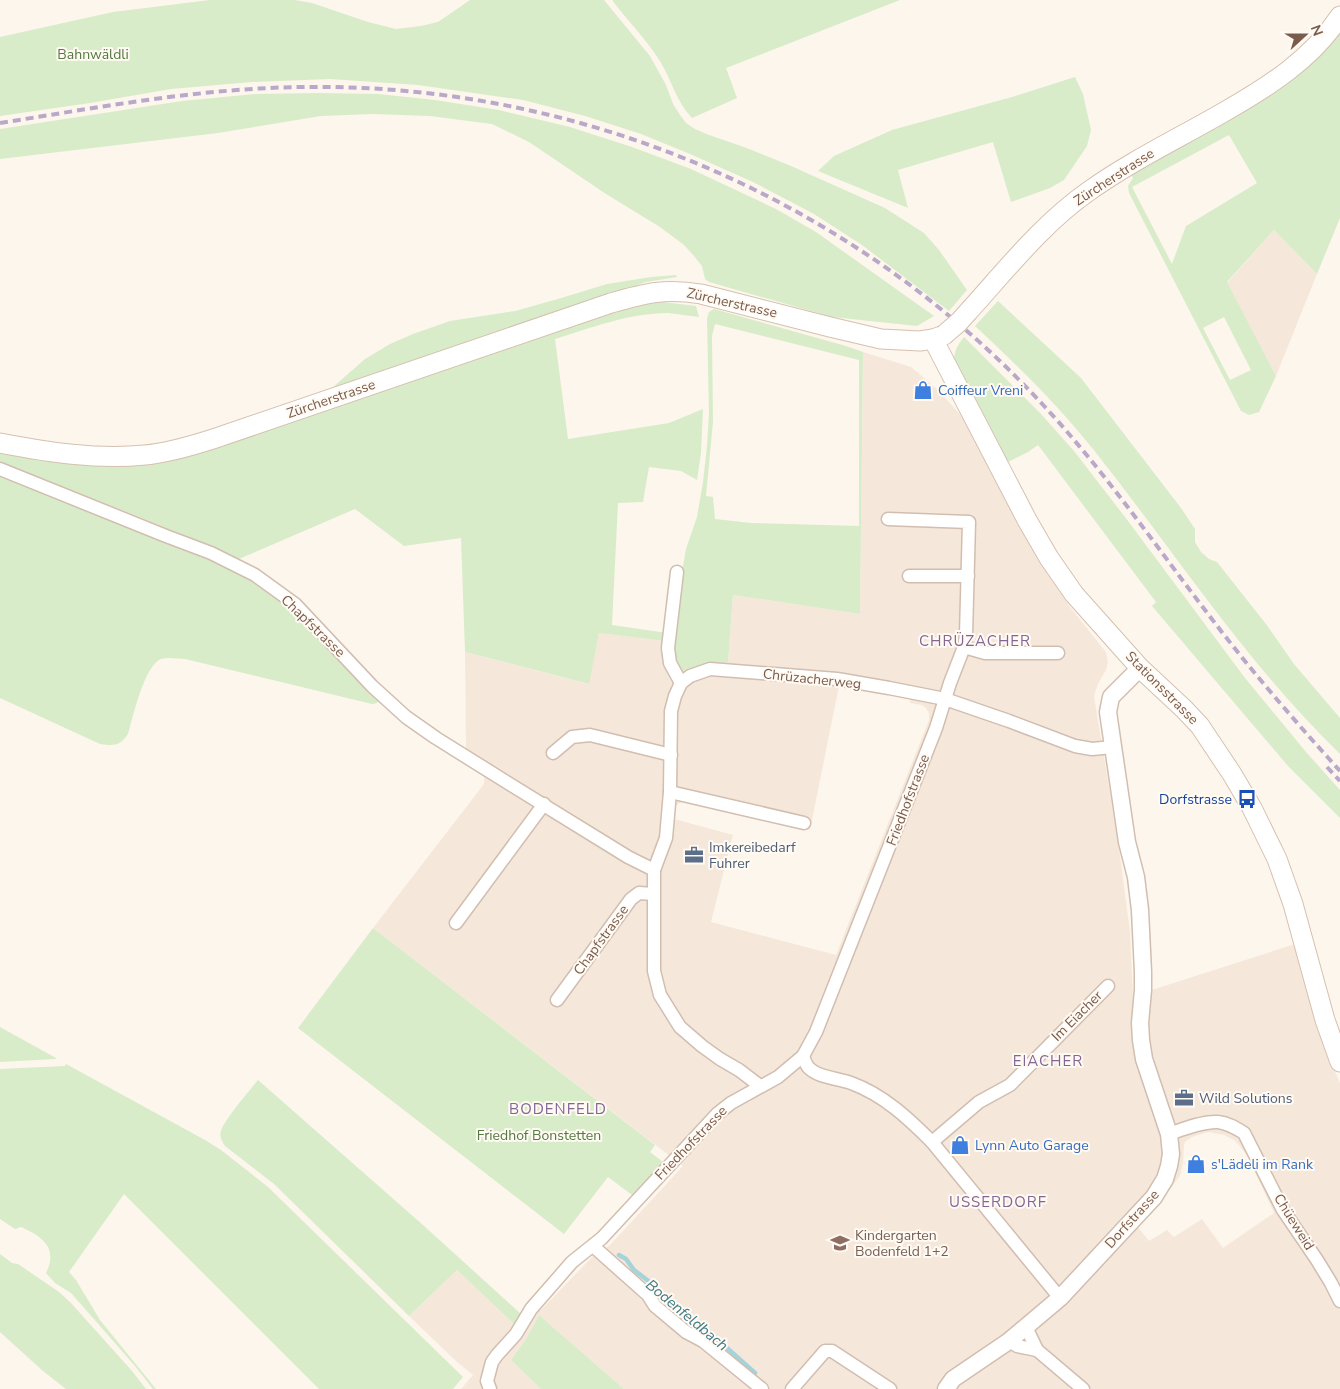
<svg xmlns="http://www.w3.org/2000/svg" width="1340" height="1389" font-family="'Nunito Sans',sans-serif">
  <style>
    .residential { fill: #f5e8da; fill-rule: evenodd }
    .green { fill: #d8ecc9; fill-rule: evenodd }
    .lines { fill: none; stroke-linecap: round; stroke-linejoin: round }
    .stream { stroke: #a5d3da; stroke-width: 4.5 }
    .minor-casing { stroke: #d1beb0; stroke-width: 15 }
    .tertiary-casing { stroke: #d1beb0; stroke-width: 19 }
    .secondary-casing { stroke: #d6c0b0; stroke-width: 21 }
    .minor { stroke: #fff; stroke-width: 12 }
    .tertiary { stroke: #fff; stroke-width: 16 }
    .secondary { stroke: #fff; stroke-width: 19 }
    .rail { stroke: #b9a8c9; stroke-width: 4; stroke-dasharray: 8 5; stroke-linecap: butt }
    .secondary-bridge-casing { stroke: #d6c0b0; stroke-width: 21; stroke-linecap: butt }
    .secondary-bridge { stroke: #fff; stroke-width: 19 }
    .labels { text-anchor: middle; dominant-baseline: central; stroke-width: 4; stroke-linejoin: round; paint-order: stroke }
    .park-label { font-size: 14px; fill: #537a41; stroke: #fffaf3 }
    .street-label { font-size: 14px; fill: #7a5c4d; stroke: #fffaf3 }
    .shop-label { font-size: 14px; fill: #366cbe; stroke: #fffaf3; text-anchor: start }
    .transit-label { font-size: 14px; fill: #164399; stroke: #fffaf3; text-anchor: end }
    .service-label { font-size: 14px; fill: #4e5e75; stroke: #fffaf3; text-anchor: start }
    .education-label { font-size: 14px; fill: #785e54; stroke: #fffaf3; text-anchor: start }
    .neighbourhood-label { font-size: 15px; letter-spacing: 1px; fill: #846695; stroke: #fffaf3 }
    .water-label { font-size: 15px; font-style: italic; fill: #437c86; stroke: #fffaf3 }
  </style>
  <rect width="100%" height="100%" fill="#fdf6ec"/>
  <!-- residential -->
  <g class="residential">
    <polygon points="1274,230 1317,274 1276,376 1227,283"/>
    <path d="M863,352L911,367L938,390L966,421L1006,501L1038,558L1070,607L1106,652L1108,662L1106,670L1098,684L1094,696L1119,848L1130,932L1133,996L1295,944L1324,1047L1340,1083V1389H624L539,1315L526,1339L511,1360L541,1389H461L473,1375L457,1362L409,1316L457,1270L515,1325L541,1310L593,1256L610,1245L683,1166L373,928L484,784L485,765L466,750L465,652L588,684L599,633L665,641L686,671L701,664L711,662H728L733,595L860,614ZM839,686L910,698V703L922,705L926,708L929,713V720L836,955L711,922L733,835L674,819L675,808L678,804L684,801L810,830ZM1208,1132L1224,1135L1234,1140L1239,1145L1248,1157L1274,1213L1223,1248L1202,1219L1174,1237L1167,1230L1149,1241L1137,1226L1167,1193L1180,1176L1183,1162L1184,1146L1185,1142L1192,1137Z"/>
  </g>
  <!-- green -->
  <g class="green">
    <polygon points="210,0 295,0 312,3 368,22 396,29 421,26 438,22 470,0 604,0 650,56 666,85 673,104 680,115 686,123 695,129 709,135 744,147 791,166 885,208 924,233 939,250 967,290 949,311 862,245 814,214 753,182 690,154 641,134 585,116 523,100 418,85 330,79 252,82 171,89 90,103 0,116 0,37 113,12"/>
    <path d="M612,0H900L726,68L737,98L692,118C676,101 671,79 660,61C646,39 627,20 612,0Z"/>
    <path d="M1340,30V218L1317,274L1274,230L1227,282L1276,376L1259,412L1249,415L1241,411L1129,193L1128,186L1133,178L1130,172ZM1229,135L1257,183L1186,226L1172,264L1132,187ZM1224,317L1251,370L1230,380L1203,328Z"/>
    <polygon points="1075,77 1083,94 1091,130 1087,146 1064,180 1050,188 1011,202 993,142 898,170 908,208 818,171 834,156 892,130 1012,97"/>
    <polygon points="318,93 378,94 435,100 499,110 570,127 632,147 691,169 776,209 816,232 934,316 917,326 832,317 709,282 705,279 702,266 694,256 684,245 660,227 606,194 529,142 492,124 430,116 372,114 321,116 218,133 0,159 0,129 182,101 255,94"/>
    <polygon points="676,275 677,277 646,282 624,290 333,390 332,388 365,359 390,344 413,334 450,321 515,311 558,299 607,284 651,277"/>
    <path d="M998,301L1081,378L1181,508L1195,529V542L1201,552L1209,559L1217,562L1266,624L1294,664L1340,718V754C1246,663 1174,551 1093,449C1057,404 1016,364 975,326Z"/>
    <path d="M663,302L696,306L699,317C689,316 678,314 668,313C629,313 591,328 555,339L568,439L669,423L703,409L701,453L697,480L681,471L649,467L643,502L618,503L612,625L667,633L665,641L599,633L589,684L465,652L461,538L404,546L355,509L239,559L142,518L0,463V454L4,452L178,459L201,453L614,310L639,304Z"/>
    <path d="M714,309L846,346L863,352L860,614L733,595L728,662H711L681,671L677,668L672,648L678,595L686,549L697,517L703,482L707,446L709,412L707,318L709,312ZM715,324L859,360V526L751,523L715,519L713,497L706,496L713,422L712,336Z"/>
    <path d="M964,337L1041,414L1074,451L1125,517L1245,678L1306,752L1340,790V818L1288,766L1152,606L1156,602L1038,445L1028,452L1004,464L956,373C953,356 953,351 964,337Z"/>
    <path d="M0,476L210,558L237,572L257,583L297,613L365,688L378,701L377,703L372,704L185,659C178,659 169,657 161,659C144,666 133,717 128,734C120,746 114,746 100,744L0,698Z"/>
    <polygon points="373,928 655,1145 650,1152 663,1162 634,1195 632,1195 608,1177 564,1234 298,1028"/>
    <polygon points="0,1027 56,1058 56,1059 0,1062"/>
    <path d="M66,1064L205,1140L221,1150L268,1187L463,1377L453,1389H319L124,1194L69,1272L76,1280L100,1320L156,1389H153L135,1366L71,1293L55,1283L46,1273C59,1247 41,1236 21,1227L15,1229L0,1219V1069L65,1066Z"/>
    <path d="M258,1080L423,1225L521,1314L515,1325L457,1270L409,1316L274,1184L225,1146C222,1141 219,1137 221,1131C224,1120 249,1091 258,1080Z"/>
    <polygon points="0,1254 12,1263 18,1264 59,1292 71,1303 132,1371 146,1389 66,1389 43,1371 0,1332"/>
    <polygon points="539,1315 624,1389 541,1389 511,1360 526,1339"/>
  </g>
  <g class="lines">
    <!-- stream -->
    <polyline class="stream" points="619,1255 626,1259 634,1270 651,1283 667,1301 700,1324 755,1373"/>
    <!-- minor casing -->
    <g class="minor-casing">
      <g id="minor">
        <polyline points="0,469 166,536 211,553 255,575 295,604 372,686 406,717 436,738 508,783 628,857 654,870"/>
        <polyline points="677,572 668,648 670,663 681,683"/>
        <polyline points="909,576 968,576"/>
        <polyline points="964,647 985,653 1058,653"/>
        <polyline points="553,753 572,737 590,735 671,755"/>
        <polyline points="670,792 804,823"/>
        <polyline points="456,923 544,804"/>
        <polyline points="557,1000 631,899 639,893 653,894"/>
        <path d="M803,1056C804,1060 806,1064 808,1067C818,1078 838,1078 851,1083C884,1095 909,1119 932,1142L1060,1298"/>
        <polyline points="760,1086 739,1070 720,1059 702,1046 680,1027 660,995 654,971 654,870 666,838 670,792 671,711 675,696 681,683 690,676 710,669 837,679 889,688 945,699 1009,721 1075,746 1092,749 1113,747"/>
        <path d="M1169,1134C1183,1129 1203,1121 1218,1122C1228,1123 1236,1128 1244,1133L1283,1210L1317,1260L1331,1283L1340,1301"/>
        <polyline points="932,1142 979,1102 1010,1085 1108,986"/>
        <polyline points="593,1246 648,1295 655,1306 686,1332 703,1341 762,1389"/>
        <polyline points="1026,1327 1037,1350 1083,1389"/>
        <polyline points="1009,1341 1017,1346 1037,1350"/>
        <polyline points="490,1389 487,1381 492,1362 497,1355 516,1334 531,1309 572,1262 602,1238 717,1114 731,1103 778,1077 803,1056 816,1032 936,728 950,683 964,647 966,635 969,522 888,519"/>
        <polyline points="792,1389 825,1351 832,1351 890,1389"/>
      </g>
    </g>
    <!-- tertiary casing -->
    <g class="tertiary-casing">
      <polyline id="tertiary" points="946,1389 953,1379 1009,1341 1060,1298 1154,1197 1165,1179 1169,1166 1171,1154 1169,1134 1144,1059 1141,1040 1140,1023 1143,990 1143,972 1140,910 1136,877 1127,842 1108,712 1111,697 1140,668"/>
    </g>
    <!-- secondary casing -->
    <g class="secondary-casing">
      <g id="secondary">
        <path d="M968,312C1006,270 1043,223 1089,191C1131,161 1179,138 1224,112C1268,87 1312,59 1340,16"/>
        <polyline points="933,339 1027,520 1049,558 1074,594 1140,668 1184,709 1200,726 1232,774 1252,808 1277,859 1293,904 1325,1020 1340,1062"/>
        <path d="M0,443C48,452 96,460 145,455C168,453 191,446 213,439L611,303C646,293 665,288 701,294L830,327L881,339L920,341L933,339L944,335"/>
      </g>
    </g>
    <!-- minor -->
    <use href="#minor" class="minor"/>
    <!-- tertiary -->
    <use href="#tertiary" class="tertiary"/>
    <!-- secondary -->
    <use href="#secondary" class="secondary"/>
    <!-- rail -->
    <g class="rail">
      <path d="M0,123C101,107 202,88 304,87C584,83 857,202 1045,407C1104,471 1153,542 1205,610C1247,666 1293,719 1340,771"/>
      <polyline points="1327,767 1340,781"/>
    </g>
    <!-- secondary-bridge casing -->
    <g class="secondary-bridge-casing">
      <polyline id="secondary-bridge" points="944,335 959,322 968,312"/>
    </g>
    <!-- secondary-bridge -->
    <use href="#secondary-bridge" class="secondary-bridge"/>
  </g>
  <!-- icons -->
  <defs>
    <g id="shop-bare" transform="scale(1.5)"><path d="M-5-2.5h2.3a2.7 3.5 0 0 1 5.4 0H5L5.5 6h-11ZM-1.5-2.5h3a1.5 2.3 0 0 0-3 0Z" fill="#3f7fe0" stroke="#fffaf3" stroke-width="2.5" paint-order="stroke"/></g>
    <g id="bus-bare" transform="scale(1.5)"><path d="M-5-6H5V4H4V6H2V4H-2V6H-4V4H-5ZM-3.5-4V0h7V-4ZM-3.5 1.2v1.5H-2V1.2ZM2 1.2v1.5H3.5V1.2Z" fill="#1a4fb4" stroke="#fffaf3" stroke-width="2.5" paint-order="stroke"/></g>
    <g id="office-bare" transform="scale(1.5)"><path d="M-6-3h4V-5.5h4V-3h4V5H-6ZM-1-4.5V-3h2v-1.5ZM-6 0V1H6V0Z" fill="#5c6f8a" stroke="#fffaf3" stroke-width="2.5" paint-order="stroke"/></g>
    <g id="school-bare" transform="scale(1.5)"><path d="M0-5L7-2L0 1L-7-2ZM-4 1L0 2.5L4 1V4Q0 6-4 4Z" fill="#8d6e63" stroke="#fffaf3" stroke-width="2.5" paint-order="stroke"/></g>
  </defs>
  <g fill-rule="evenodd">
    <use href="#shop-bare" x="923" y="390"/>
    <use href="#bus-bare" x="1247" y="799"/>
    <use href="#office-bare" x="694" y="855"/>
    <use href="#office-bare" x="1184" y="1098"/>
    <use href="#shop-bare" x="960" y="1145"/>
    <use href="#shop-bare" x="1196" y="1164"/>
    <use href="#school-bare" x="840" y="1243"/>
  </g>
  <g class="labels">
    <!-- park labels -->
    <g class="park-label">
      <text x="93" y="54">Bahnwäldli</text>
      <text x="539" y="1135">Friedhof Bonstetten</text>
    </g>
    <!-- street labels -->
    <g class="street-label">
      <text transform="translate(1114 177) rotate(-33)">Zürcherstrasse</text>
      <text transform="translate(732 303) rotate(13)">Zürcherstrasse</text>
      <text transform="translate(331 399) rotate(-19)">Zürcherstrasse</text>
      <text transform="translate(313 626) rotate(44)">Chapfstrasse</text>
      <text transform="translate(812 679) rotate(6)">Chrüzacherweg</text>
      <text transform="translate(1162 688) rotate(45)">Stationsstrasse</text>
      <text transform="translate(908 800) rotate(-69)">Friedhofstrasse</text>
      <text transform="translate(601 940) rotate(-54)">Chapfstrasse</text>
      <text transform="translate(1077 1016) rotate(-45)">Im Eiacher</text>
      <text transform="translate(691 1143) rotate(-46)">Friedhofstrasse</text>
      <text transform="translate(1132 1219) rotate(-48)">Dorfstrasse</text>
      <text transform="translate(1294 1222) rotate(58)">Chüeweid</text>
    </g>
    <!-- shop labels -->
    <g class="shop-label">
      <text x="938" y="390">Coiffeur Vreni</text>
      <text x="975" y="1145">Lynn Auto Garage</text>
      <text x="1211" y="1164">s'Lädeli im Rank</text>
    </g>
    <!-- transit labels -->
    <g class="transit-label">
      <text x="1232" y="799">Dorfstrasse</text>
    </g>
    <!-- service labels -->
    <g class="service-label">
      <text x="709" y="847">Imkereibedarf<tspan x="709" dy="16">Fuhrer</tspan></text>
      <text x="1199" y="1098">Wild Solutions</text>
    </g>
    <!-- education labels -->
    <g class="education-label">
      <text x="855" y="1235">Kindergarten<tspan x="855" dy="16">Bodenfeld 1+2</tspan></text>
    </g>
    <!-- neighbourhood labels -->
    <g class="neighbourhood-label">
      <text x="975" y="641">CHRÜZACHER</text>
      <text x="1048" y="1061">EIACHER</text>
      <text x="558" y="1109">BODENFELD</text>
      <text x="998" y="1202">USSERDORF</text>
    </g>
    <!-- water labels -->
    <g class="water-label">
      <text transform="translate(687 1315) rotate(40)">Bodenfeldbach</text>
    </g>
  </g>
  <!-- north arrow -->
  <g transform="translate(1305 35) rotate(69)" stroke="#fffaf3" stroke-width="4" paint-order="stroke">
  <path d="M0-4L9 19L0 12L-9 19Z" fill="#7a5c4d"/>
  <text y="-8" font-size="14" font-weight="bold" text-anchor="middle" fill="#7a5c4d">N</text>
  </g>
</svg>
